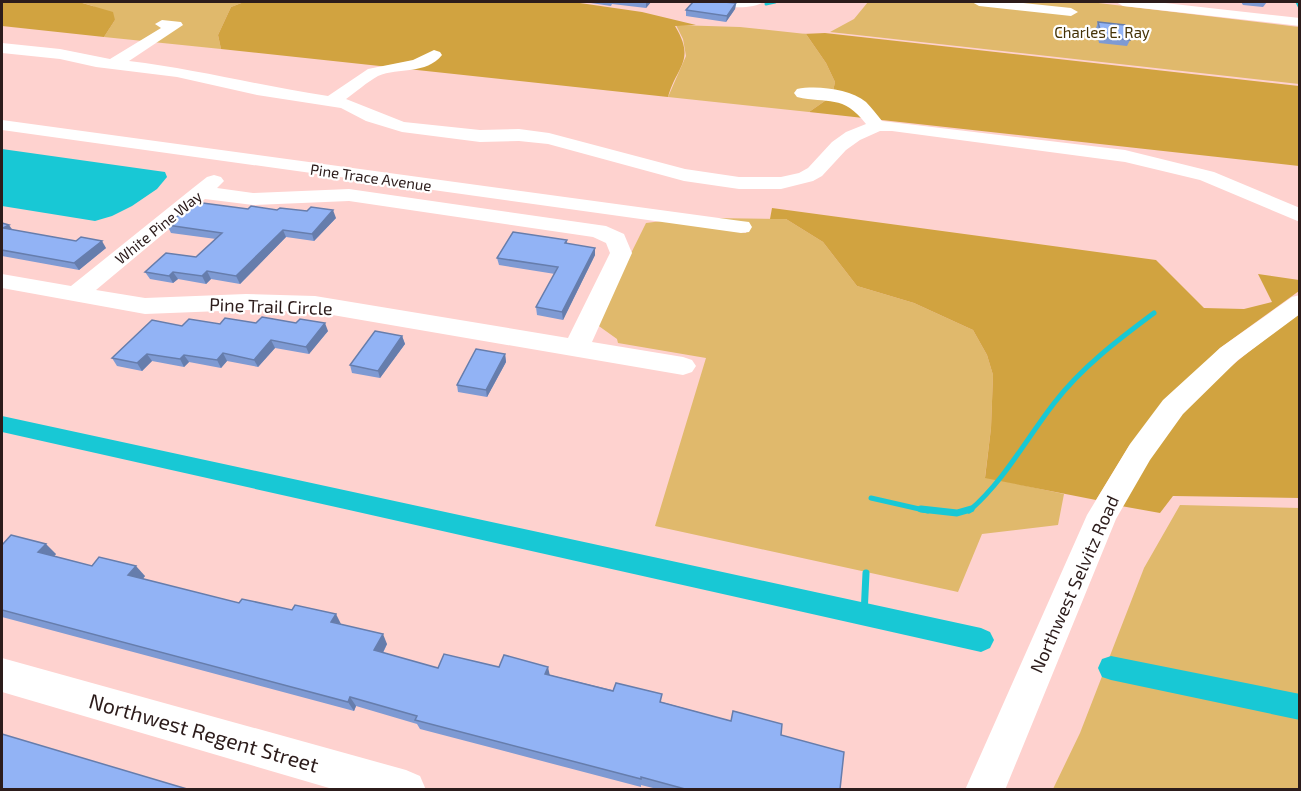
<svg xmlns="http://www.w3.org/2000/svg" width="1301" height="791" font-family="'Exo 2',sans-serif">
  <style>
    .green { fill: #e0b96c }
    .forest { fill: #d1a340 }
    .water { fill: #18c8d5 }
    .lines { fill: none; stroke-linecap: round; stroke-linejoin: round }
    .stream-far2 { stroke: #18c8d5; stroke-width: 3 }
    .stream-far1 { stroke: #18c8d5; stroke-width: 5 }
    .stream { stroke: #18c8d5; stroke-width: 7 }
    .canal { fill: #18c8d5; fill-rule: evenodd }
    .minor { fill: #fff; fill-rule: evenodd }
    .wall { fill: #7e9ad3 }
    .shaded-wall { fill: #667dac }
    .building { fill: #92b3f5; stroke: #667dac; stroke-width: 1.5 }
    .labels { text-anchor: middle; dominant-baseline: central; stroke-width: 4.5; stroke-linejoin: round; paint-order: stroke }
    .far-park-label { font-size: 15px; fill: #443206; stroke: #fff }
    .far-street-label { font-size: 15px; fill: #2c1c1b; stroke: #fff }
    .street-label { font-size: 18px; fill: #2c1c1b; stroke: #fff }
    .near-street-label { font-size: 21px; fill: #2c1c1b; stroke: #fff }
  </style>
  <rect width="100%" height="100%" fill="#fed2cf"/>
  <!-- green -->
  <g class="green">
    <polygon points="79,2 244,2 231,7 218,35 221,49 104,37 115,20 93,6"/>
    <polygon points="868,2 1090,2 1299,27 1299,84 830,32 854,19"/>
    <polygon points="676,25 740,27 806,34 826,63 835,82 832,96 809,112 668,97 686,56 683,39"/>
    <polygon points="709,218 786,219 823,242 857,286 914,303 973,330 987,355 993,375 991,428 985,477 1064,494 1058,525 982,534 958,592 655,526 706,358 618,343 617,339 596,324 646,223 662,221 746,233 749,224"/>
    <polygon points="1180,505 1299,508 1299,789 1053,789 1080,733 1144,568"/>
  </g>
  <!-- forest -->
  <g class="forest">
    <polygon points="2,2 79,2 113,12 115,20 104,37 2,26"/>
    <path d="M244,2H573L642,12L696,25L675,26C696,61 677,65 668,97L221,49L218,35L231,7Z"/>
    <polygon points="825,33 1299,86 1299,166 809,112 832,96 835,82 826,63 806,34 802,34"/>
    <polygon points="772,208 1156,260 1204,308 1244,309 1272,302 1258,274 1299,280 1299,291 1220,348 1129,446 1096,500 985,478 991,428 993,375 987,355 973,330 914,303 857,286 823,242 786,219 770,219"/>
    <path d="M1299,314V498L1173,496L1160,513L1121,506C1140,474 1158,441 1183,413C1217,374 1258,344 1299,314Z"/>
  </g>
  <!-- water -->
  <polygon class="water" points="2,149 165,172 167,177 157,189 132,206 112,216 95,221 2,206"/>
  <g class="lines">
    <!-- stream-far2 -->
    <g class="stream-far2">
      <polyline points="1297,2 1300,8"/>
      <polyline points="766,4 775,2"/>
    </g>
    <!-- stream-far1 -->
    <g class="stream-far1">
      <polyline points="871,498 928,511"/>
      <path d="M969,511C1005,480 1026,439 1055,402C1082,367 1119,339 1154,313"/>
    </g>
    <!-- stream -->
    <g class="stream">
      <polyline points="921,509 957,513 971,509"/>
      <polyline points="864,615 866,573"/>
    </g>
    <!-- canal -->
    <g class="canal">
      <polygon points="2,416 981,628 990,632 994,640 990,648 981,652 2,432"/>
      <polygon points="1111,656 1300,694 1300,720 1111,680 1102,677 1098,668 1102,659"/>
    </g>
    <!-- minor -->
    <g class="minor">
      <path d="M714,2H763C755,9 722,9 714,2Z"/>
      <polygon points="972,2 1013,2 1071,8 1078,12 1071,16 979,6"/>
      <polygon points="1116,2 1156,2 1300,18 1300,26 1123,6"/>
      <path d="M162,20L181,22L183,25L129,61C196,69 261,86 328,96L368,69L413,60L434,50L440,52L442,55C426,75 399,67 378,76C367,82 356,92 346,99L404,122L480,130L519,129L549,133L685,169L739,177H781L799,173L808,168L832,142L846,132L866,124C843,94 828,104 797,97L794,93L797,89C817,85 850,89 866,102C872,108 877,115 882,121L1125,150L1214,172L1300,208V222L1200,180L1125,162L892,131H880L860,140L846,150L822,176L813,181L781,189H739L684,181L548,144L519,141L480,142L402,132L366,121L341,108L257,95L177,77L96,67L60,59L2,53V43L60,49L110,59L161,28L155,24Z"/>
      <polygon points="2,120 741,221 749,222 752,227 749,232 741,233 2,130"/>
      <path d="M214,175L221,177L224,181L217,188L253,193L349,189L606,226L624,234L632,253L592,342L683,357L692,360L696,366L692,372L683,375L315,312L246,310L145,314L2,288V274L71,286L193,188L207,177ZM205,199L253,205L349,201L593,237L606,243L610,253L568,338L315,296L246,294L145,298L96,290Z"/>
      <polygon points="1300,295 1300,314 1238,360 1183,414 1150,460 1116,519 1005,790 965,790 1087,515 1130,444 1163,400 1220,348 1292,297"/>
      <polygon points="2,658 406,770 420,776 426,790 336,790 2,692"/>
    </g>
  </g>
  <!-- wall -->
  <g class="wall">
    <polygon points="584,2 651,2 646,8 612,4 611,6"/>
    <polygon points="1241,2 1267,2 1263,7 1243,5"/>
    <polygon points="736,3 735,9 726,22 686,16 686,10"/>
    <polygon points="1098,22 1130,40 1127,46 1099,43 1096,28"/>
    <polygon points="248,209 277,210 336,218 314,241 286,237 240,284 211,279 206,284 178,279 173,283 150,279 145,272 196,257 216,239 171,233 167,225"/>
    <polygon points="2,223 12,230 106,248 79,270 2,256"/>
    <polygon points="567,240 567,244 595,255 563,320 537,315 536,307 555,274 499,265 497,258"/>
    <polygon points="256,323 328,331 309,354 275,348 258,367 227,361 221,368 189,362 184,367 152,361 142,371 117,366 112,358 182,326"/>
    <polygon points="402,336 405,344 380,378 352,373 350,365"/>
    <polygon points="505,354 506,362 487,397 458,392 457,385"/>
    <polygon points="2,545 56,554 54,556 92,566 145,576 143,579 239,603 341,625 387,644 383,653 438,668 499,667 550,675 662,702 781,735 840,789 657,789 641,785 641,787 420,729 417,724 356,706 354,711 2,617"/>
  </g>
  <!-- shaded-wall -->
  <g class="shaded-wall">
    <polygon points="646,2 651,2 646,8"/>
    <polygon points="736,3 735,9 726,22 727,16"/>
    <polygon points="333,210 336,218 314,241 312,234"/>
    <polygon points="9,225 14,232 3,228"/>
    <polygon points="283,230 286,237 240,284 236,276"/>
    <polygon points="102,241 106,248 79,270 74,263"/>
    <polygon points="595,248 595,255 563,320 562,312"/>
    <polygon points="207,271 211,279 206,284 202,276"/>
    <polygon points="173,272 178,279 173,283 169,276"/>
    <polygon points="325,323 328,331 309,354 306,347"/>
    <polygon points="402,336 405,344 380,378 378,371"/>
    <polygon points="271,340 275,348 258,367 254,360"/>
    <polygon points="223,353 227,361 221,368 217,360"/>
    <polygon points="147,354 152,361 142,371 137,363"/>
    <polygon points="505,354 506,362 487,397 486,390"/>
    <polygon points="184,355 189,362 184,367 180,359"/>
    <polygon points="46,544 56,554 49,562 38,552"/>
    <polygon points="136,566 145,576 137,585 128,575"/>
    <polygon points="336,614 341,624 331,622"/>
    <polygon points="383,634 387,644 379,660 374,650"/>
    <polygon points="548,667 550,676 545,674"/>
    <polygon points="350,697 356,706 354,711 348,702"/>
  </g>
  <!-- building -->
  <g class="building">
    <polygon points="693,2 724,2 736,3 727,16 686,10"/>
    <polygon points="1098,22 1125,25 1130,40 1102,37"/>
    <polygon points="195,202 248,209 251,206 277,210 280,208 307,211 311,207 333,210 312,234 283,230 236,276 207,271 202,276 173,272 169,276 145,272 166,253 196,257 222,233 167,225"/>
    <polygon points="2,223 9,225 3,228 48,236 76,241 81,237 102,241 74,263 2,250"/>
    <polygon points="513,232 567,240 565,243 595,248 562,312 536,307 558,267 497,258"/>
    <polygon points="262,317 296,323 300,319 325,323 306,347 271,340 254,360 223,353 217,360 184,355 180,359 147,354 137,363 112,358 152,320 182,326 189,319 220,324 225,318 256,323"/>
    <polygon points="375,331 402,336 378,371 350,365"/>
    <polygon points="476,349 505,354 486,390 457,385"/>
    <polygon points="11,535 46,544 38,552 92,566 99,557 136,566 128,575 239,603 242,599 292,610 295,605 336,614 331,622 383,634 374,650 438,668 444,654 499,667 504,655 548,667 545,674 613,691 616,683 662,694 660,702 731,721 733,711 782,724 781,735 844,752 840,789 685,789 641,777 641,779 415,720 417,716 350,697 348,702 2,610 2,545"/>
    <polygon points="2,734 187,789 2,789"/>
  </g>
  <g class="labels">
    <!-- far-park labels -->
    <g class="far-park-label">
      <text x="1102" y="32">Charles E. Ray</text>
    </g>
    <!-- far-street labels -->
    <g class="far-street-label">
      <text transform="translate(371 177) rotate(8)">Pine Trace Avenue</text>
      <text transform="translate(158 227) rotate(-39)">White Pine Way</text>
    </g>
    <!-- street labels -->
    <g class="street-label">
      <text transform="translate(271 306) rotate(2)">Pine Trail Circle</text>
      <text transform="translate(1074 584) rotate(-66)">Northwest Selvitz Road</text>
    </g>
    <!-- near-street labels -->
    <g class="near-street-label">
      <text transform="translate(204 732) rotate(16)">Northwest Regent Street</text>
    </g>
  </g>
  <!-- border -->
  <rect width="1301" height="791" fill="none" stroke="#2c1c1b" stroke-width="6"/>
</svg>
